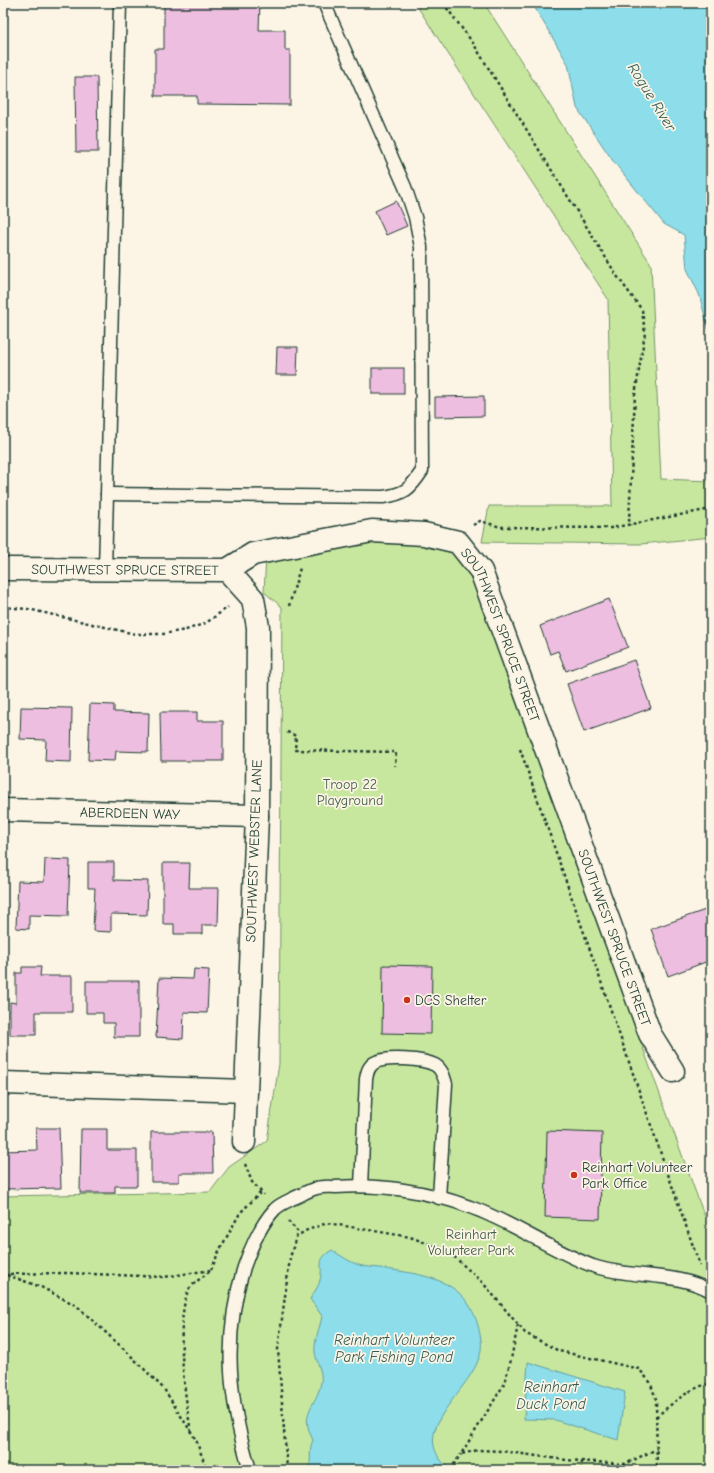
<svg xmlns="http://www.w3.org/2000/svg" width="714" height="1473" font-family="'Comic Neue',sans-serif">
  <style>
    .green { fill: #c8e79e; stroke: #749269 }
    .water { fill: #8dddea; stroke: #619da1 }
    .building { fill: #edbedf; stroke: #1f3d34 }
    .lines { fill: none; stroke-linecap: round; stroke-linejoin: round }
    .lane-casing { stroke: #1f3d34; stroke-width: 15 }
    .street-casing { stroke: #1f3d34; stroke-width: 25 }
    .path { stroke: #1f3d34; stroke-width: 2.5; stroke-dasharray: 3 3; stroke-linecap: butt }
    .lane { stroke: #fcf5e5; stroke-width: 12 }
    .street { stroke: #fcf5e5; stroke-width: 22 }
    .poi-dot { fill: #c8321e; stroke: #fcf5e5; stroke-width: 1.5 }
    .labels { text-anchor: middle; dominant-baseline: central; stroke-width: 3.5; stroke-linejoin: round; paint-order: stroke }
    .street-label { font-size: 14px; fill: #1f3d34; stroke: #fcf5e5 }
    .park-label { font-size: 14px; fill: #415f49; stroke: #fcf5e5 }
    .poi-label { font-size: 14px; fill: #1f3d34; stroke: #fcf5e5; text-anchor: start }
    .water-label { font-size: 15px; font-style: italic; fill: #355d58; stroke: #fcf5e5 }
  </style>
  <rect width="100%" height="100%" fill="#fcf5e5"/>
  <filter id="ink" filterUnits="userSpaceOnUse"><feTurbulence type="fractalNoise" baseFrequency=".025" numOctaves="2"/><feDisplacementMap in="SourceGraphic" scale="8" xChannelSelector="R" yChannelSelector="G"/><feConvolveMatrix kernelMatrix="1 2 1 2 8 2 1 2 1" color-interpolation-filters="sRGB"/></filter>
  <g filter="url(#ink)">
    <!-- green -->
    <g class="green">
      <polygon points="415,3 484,3 651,264 661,479 711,481 711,537 641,544 482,542 489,506 612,506 608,299"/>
      <polygon points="385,538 458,542 704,1215 711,1216 711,1470 3,1470 3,1196 210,1192 229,1167 267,1141 279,1064 282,607 264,592 266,558"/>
    </g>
    <!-- water -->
    <g class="water">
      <polygon points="532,3 711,3 711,339 699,294 687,269 684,235 664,224 613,161 577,108 568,64"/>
      <path d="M332,1250C341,1256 350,1262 359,1265C365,1267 373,1267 380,1268C431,1276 472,1279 481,1340C488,1385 396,1427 451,1470H309C312,1460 308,1450 313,1440C298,1411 317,1407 321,1382C323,1372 316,1362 315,1352C314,1340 320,1328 322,1316L310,1299C313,1294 319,1286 320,1280C324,1265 315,1260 332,1250Z"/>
      <polygon points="528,1362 625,1392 618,1440 555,1420 524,1419"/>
    </g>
    <!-- building -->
    <g class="building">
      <polygon points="164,3 260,3 259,30 285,30 285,50 290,50 290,105 197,104 197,96 155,96 155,49 164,49"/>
      <polygon points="75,77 97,77 98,152 76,152"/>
      <polygon points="396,201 407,226 386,235 375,211"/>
      <polygon points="277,347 298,347 297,375 276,375"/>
      <rect x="372" y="368" width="32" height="26"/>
      <polygon points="484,396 484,416 435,417 435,397"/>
      <polygon points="609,599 628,647 566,671 558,651 550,654 540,626"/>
      <polygon points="634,660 651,708 584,732 567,684"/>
      <polygon points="90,704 114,705 114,712 149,713 148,752 116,751 115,761 88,760"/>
      <polygon points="21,707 72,708 71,762 45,761 46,740 20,739"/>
      <polygon points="160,712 197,712 197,721 223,721 223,761 161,761"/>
      <polygon points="45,859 70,860 68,916 29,915 29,929 16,928 18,881 44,882"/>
      <polygon points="88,862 114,862 114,880 148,881 147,915 111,914 111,932 93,931 95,888 88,888"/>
      <polygon points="163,863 190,863 189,888 219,888 218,925 202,925 202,934 174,934 174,924 163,924"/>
      <polygon points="711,908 711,960 668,976 651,929"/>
      <polygon points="383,965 432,966 431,1034 382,1033"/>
      <polygon points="22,967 41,967 40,976 72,976 72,1012 36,1012 36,1035 10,1035 10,1002 16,1003 16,973 22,973"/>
      <polygon points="194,969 209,970 207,1013 184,1012 183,1039 156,1037 159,978 193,979"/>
      <polygon points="86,981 139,981 139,1037 114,1037 114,1023 103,1023 103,1013 86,1013"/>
      <polygon points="36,1128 59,1128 61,1188 3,1189 3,1151 37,1150"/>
      <polygon points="81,1129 107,1129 107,1150 137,1150 137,1186 115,1186 115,1193 80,1193"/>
      <polygon points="547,1131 602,1133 600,1219 545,1217"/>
      <polygon points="151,1132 212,1132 213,1173 179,1173 179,1182 151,1182"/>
    </g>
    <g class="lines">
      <!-- lane casing -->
      <g class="lane-casing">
        <g id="lane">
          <path d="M107,494L383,497C405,494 410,489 422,471L421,247L415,217L405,187L324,3"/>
          <polyline points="105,570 120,3"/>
          <path d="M361,1186L366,1079C367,1073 368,1067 374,1063C385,1056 424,1059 435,1065C442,1069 444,1077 446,1084L439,1198"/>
          <path d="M250,1470C229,1401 222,1338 244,1267C251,1247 260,1225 275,1209C280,1204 288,1201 294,1198C301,1195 309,1190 317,1188C323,1186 330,1187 336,1187C380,1184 428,1191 470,1207C513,1222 550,1250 593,1266C631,1279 675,1271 711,1291"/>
        </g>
      </g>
      <!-- street casing -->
      <g class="street-casing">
        <g id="street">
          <path id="s1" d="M3,569L227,570L253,554L372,531L424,534L458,542L481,571L650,1034L673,1071"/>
          <polyline points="227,570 253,599 258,627 257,816 244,1142"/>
          <path id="s2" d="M3,810L257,816"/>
          <polyline points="3,1083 246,1091"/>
        </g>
      </g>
      <!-- path -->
      <g class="path">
        <polyline points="443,3 473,43 617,276 642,310 645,333 635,395 629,520 631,525"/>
        <polyline points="473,525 480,521 501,527 611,528 711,509"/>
        <polyline points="289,606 300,568"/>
        <polyline points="3,607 28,609 135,634 163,634 186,630 206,623 228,607"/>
        <polyline points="287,732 296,736 295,750 396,752 395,766"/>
        <polyline points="520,749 700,1266"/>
        <polyline points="245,1164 252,1182 264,1195"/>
        <polyline points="288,1221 300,1234"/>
        <polyline points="211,1270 219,1251 240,1213 261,1192"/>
        <path d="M4,1274L67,1273L164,1277L211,1270C205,1276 192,1283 188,1291C175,1325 185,1397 191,1432"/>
        <polyline points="7,1275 41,1287 77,1306 127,1352 164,1389 196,1440 207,1470"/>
        <polyline points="518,1325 510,1364 503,1386 461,1454 478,1450 501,1451 566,1460 625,1464 657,1449"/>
        <path d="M656,1417C673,1403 689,1388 711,1383"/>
        <polyline points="287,1470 278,1349 290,1258 296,1237 305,1231 327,1223 410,1237 448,1251 483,1283 525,1333 559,1351 639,1369 650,1382 656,1399 657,1470"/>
        <polyline points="450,1470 461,1454"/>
        <polyline points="581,1470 582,1462"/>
      </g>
      <!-- lane -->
      <use href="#lane" class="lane"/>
      <!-- street -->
      <use href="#street" class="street"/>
    </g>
  </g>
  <!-- markers -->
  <g class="poi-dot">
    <circle cx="407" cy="1000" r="4"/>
    <circle cx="574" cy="1175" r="4"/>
  </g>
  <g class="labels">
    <!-- street labels -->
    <g class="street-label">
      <text stroke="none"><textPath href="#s1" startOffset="122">SOUTHWEST SPRUCE STREET</textPath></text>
      <text stroke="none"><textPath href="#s1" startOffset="566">SOUTHWEST SPRUCE STREET</textPath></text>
      <text stroke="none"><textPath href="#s2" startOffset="127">ABERDEEN WAY</textPath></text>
      <text transform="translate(254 851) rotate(-88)">SOUTHWEST WEBSTER LANE</text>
      <text stroke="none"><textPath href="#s1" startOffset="890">SOUTHWEST SPRUCE STREET</textPath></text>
    </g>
    <!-- park labels -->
    <g class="park-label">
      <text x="350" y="784">Troop 22<tspan x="350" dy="16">Playground</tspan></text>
      <text x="471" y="1234">Reinhart<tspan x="471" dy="16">Volunteer Park</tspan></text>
    </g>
    <!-- poi labels -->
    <g class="poi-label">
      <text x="415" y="1000">DCS Shelter</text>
      <text x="582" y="1167">Reinhart Volunteer<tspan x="582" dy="16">Park Office</tspan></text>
    </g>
    <!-- water labels -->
    <g class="water-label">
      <text transform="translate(652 97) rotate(58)">Rogue River</text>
      <text x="394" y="1340">Reinhart Volunteer<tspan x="394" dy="17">Park Fishing Pond</tspan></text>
      <text x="551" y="1387">Reinhart<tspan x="551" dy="17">Duck Pond</tspan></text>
    </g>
  </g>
  <!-- margin -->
  <rect width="714" height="1473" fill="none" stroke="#fcf5e5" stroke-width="16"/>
  <rect x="8" y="8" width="698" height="1457" fill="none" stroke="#1f3d34" stroke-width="1.5" filter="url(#ink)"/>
</svg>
